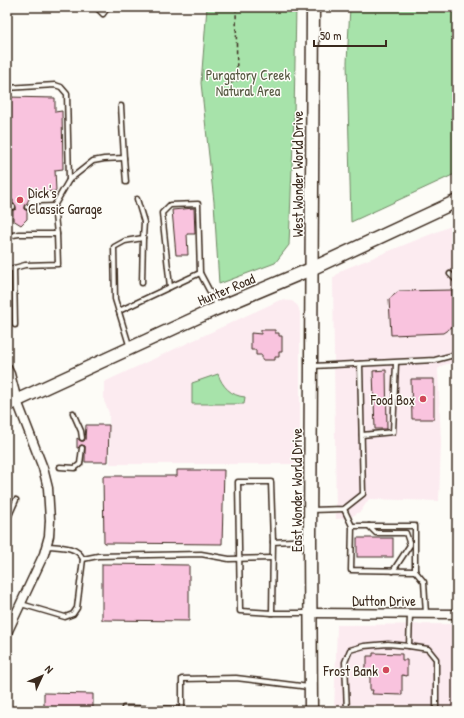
<svg xmlns="http://www.w3.org/2000/svg" width="464" height="718" font-family="'Patrick Hand',sans-serif">
  <style>
    .built { fill: #fcebf0 }
    .green { fill: #a7e3aa; stroke: #718664 }
    .building { fill: #f9c3de; stroke: #3b2a1e }
    .lines { fill: none; stroke-linecap: round; stroke-linejoin: round }
    .service-casing { stroke: #3b2a1e; stroke-width: 7 }
    .minor-casing { stroke: #3b2a1e; stroke-width: 11 }
    .secondary-casing { stroke: #3b2a1e; stroke-width: 15 }
    .path { stroke: #3b2a1e; stroke-width: 1.5; stroke-dasharray: 4 3; stroke-linecap: butt }
    .service { stroke: #fdfcf7; stroke-width: 4 }
    .minor { stroke: #fdfcf7; stroke-width: 8 }
    .secondary { stroke: #fdfcf7; stroke-width: 12 }
    .poi-dot { fill: #d1495b; stroke: #fdfcf7; stroke-width: 1.5 }
    .labels { text-anchor: middle; dominant-baseline: central; stroke-width: 3; stroke-linejoin: round; paint-order: stroke }
    .park-label { font-size: 14px; fill: #565841; stroke: #fdfcf7 }
    .street-label { font-size: 14px; fill: #3b2a1e; stroke: #fdfcf7 }
    .poi-label { font-size: 14px; fill: #3b2a1e; stroke: #fdfcf7; text-anchor: end }
  </style>
  <rect width="100%" height="100%" fill="#fdfcf7"/>
  <filter id="ink" filterUnits="userSpaceOnUse"><feTurbulence type="fractalNoise" baseFrequency=".025" numOctaves="2"/><feDisplacementMap in="SourceGraphic" scale="8" xChannelSelector="R" yChannelSelector="G"/><feConvolveMatrix kernelMatrix="1 2 1 2 8 2 1 2 1" color-interpolation-filters="sRGB"/></filter>
  <g filter="url(#ink)">
    <!-- built -->
    <g class="built">
      <polygon points="456,224 457,362 443,365 438,369 441,442 439,501 369,499 361,511 349,518 336,519 333,278 342,270"/>
      <polygon points="280,300 292,301 298,306 300,313 300,464 110,464 109,413 104,401 104,382"/>
      <polygon points="453,624 454,711 334,711 337,625"/>
    </g>
    <!-- green -->
    <g class="green">
      <polygon points="207,7 296,7 294,116 289,245 275,263 219,284 214,202 201,83"/>
      <polygon points="350,7 457,7 457,173 351,222 347,62"/>
      <path d="M218,374C222,386 231,396 245,397L244,404H192V383Z"/>
    </g>
    <!-- building -->
    <g class="building">
      <polygon points="7,97 55,98 55,112 62,111 63,169 55,170 56,191 32,193 27,203 24,207 24,209 27,210 27,219 21,225 13,220 13,210 16,209 16,207 13,204 13,200 10,200 9,193 7,193"/>
      <polygon points="194,208 195,234 187,234 188,255 176,255 172,210"/>
      <polygon points="452,290 452,327 443,333 391,335 389,299 399,291"/>
      <polygon points="261,330 275,330 275,333 279,333 279,336 282,336 282,352 279,352 279,357 275,357 275,360 262,360 262,355 256,355 256,350 251,350 251,333 261,334"/>
      <polygon points="386,370 387,429 375,429 373,371"/>
      <polygon points="411,379 434,379 434,419 412,419"/>
      <polygon points="86,425 109,425 108,462 85,462 85,446 81,445 78,448 77,448 77,438 81,441 84,441 85,439"/>
      <polygon points="177,470 224,470 222,544 104,543 103,476 177,476"/>
      <rect x="357" y="538" width="36" height="19"/>
      <polygon points="102,564 189,565 189,621 102,620"/>
      <polygon points="373,653 402,654 402,660 407,660 407,676 402,675 402,695 372,694 373,690 370,690 370,676 364,676 365,665 367,665 367,656 373,656"/>
      <polygon points="44,693 93,694 93,711 52,711 52,707 44,707"/>
    </g>
    <g class="lines">
      <!-- service casing -->
      <g class="service-casing">
        <g id="service">
          <polyline points="96,7 103,14 108,7"/>
          <polyline points="7,88 55,85 61,87 67,94 69,180"/>
          <polyline points="124,158 126,182"/>
          <polyline points="7,207 13,207"/>
          <polyline points="27,207 54,206"/>
          <polyline points="7,236 19,234 57,234"/>
          <polyline points="14,268 15,325"/>
          <polyline points="7,270 25,265 58,264 57,234 54,206 69,180 93,161 104,159 124,158 121,106"/>
          <polyline points="450,274 457,281"/>
          <polyline points="142,283 143,238"/>
          <polyline points="170,287 200,273"/>
          <polyline points="119,311 170,287 162,213 170,205 198,204 200,273 218,307"/>
          <polyline points="130,348 115,299 114,247 125,241 143,238 144,222 137,199"/>
          <polyline points="313,366 435,360 454,355 457,353"/>
          <polyline points="73,413 81,431 82,438"/>
          <polyline points="362,435 393,432 396,363"/>
          <polyline points="60,467 75,468 80,464 82,448"/>
          <polyline points="344,509 352,526 351,570 415,571 424,582 426,614"/>
          <polyline points="311,510 344,509 363,494 360,364"/>
          <polyline points="7,520 16,500"/>
          <polyline points="352,526 415,526 415,571"/>
          <polyline points="369,526 376,533 406,533 410,545 393,571"/>
          <polyline points="309,540 273,542 272,613 310,613"/>
          <polyline points="83,559 98,556 201,554 229,559 272,558"/>
          <path d="M21,604L65,617L73,614L77,608L83,559C77,546 60,547 47,546"/>
          <polyline points="272,613 240,611 238,482 271,482 273,542"/>
          <polyline points="409,646 410,614"/>
          <polyline points="124,708 182,709"/>
          <polyline points="182,711 182,679 236,678 309,687"/>
          <polyline points="347,711 345,662 350,650 364,646 388,644 409,646 428,649 436,659 436,711"/>
        </g>
      </g>
      <!-- minor casing -->
      <g class="minor-casing">
        <g id="minor">
          <polyline points="7,368 10,374 17,401 43,468 48,488 50,520 49,536 44,554 7,633"/>
          <polyline points="311,613 457,614"/>
        </g>
      </g>
      <!-- secondary casing -->
      <g class="secondary-casing">
        <g id="secondary">
          <polyline points="7,405 211,311 311,269 457,201"/>
          <polyline points="311,711 310,540 313,7"/>
        </g>
      </g>
      <!-- path -->
      <polyline class="path" points="230,83 237,81 236,7"/>
      <!-- service -->
      <use href="#service" class="service"/>
      <!-- minor -->
      <use href="#minor" class="minor"/>
      <!-- secondary -->
      <use href="#secondary" class="secondary"/>
    </g>
  </g>
  <!-- markers -->
  <g class="poi-dot">
    <circle cx="20" cy="200" r="4"/>
    <circle cx="423" cy="399" r="4"/>
    <circle cx="386" cy="670" r="4"/>
  </g>
  <g class="labels">
    <!-- park labels -->
    <g class="park-label">
      <text x="248" y="74">Purgatory Creek<tspan x="248" dy="16">Natural Area</tspan></text>
    </g>
    <!-- street labels -->
    <g class="street-label">
      <text transform="translate(297 174) rotate(-90)">West Wonder World Drive</text>
      <text transform="translate(226 289) rotate(-23)">Hunter Road</text>
      <text transform="translate(296 490) rotate(-90)">East Wonder World Drive</text>
      <text x="384" y="600">Dutton Drive</text>
    </g>
    <!-- poi labels -->
    <g class="poi-label">
      <text x="28" y="192" text-anchor="start">Dick's<tspan x="28" dy="16">Classic Garage</tspan></text>
      <text x="415" y="399">Food Box</text>
      <text x="378" y="670">Frost Bank</text>
    </g>
  </g>
  <!-- margin -->
  <rect width="464" height="718" fill="none" stroke="#fdfcf7" stroke-width="24"/>
  <rect x="12" y="12" width="440" height="694" fill="none" stroke="#3b2a1e" stroke-width="1.5" filter="url(#ink)"/>
  <!-- north arrow -->
  <g transform="translate(42 676) rotate(46)" stroke="#fdfcf7" stroke-width="3" paint-order="stroke">
  <path d="M0-3L7 15L0 10L-7 15Z" fill="#3b2a1e"/>
  <text y="-6" font-size="11" font-weight="bold" text-anchor="middle" fill="#3b2a1e">N</text>
  </g>
  <!-- scale -->
  <path d="M314 40v6h72v-6" fill="none" stroke="#3b2a1e" stroke-width="2"/>
  <text x="320" y="40" font-size="12" fill="#3b2a1e" stroke="#fdfcf7" stroke-width="3" paint-order="stroke">50 m</text>
</svg>
